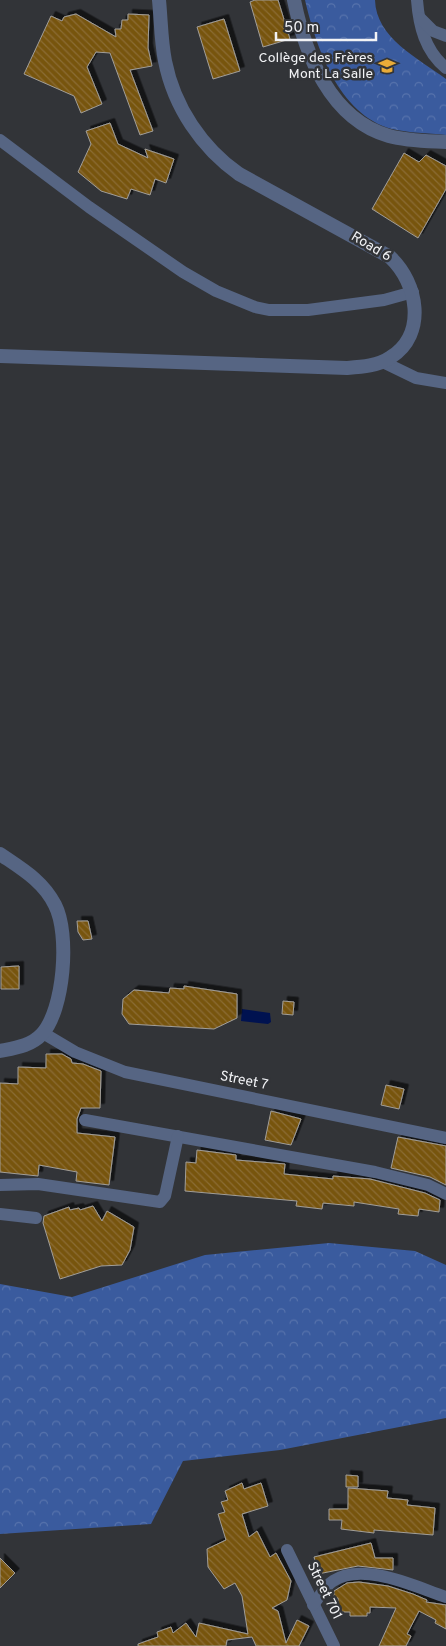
<svg xmlns="http://www.w3.org/2000/svg" width="446" height="1646" font-family="Overpass,sans-serif">
  <style>
    .forest { fill: url(#forest-crowns) }
    .water { fill: #001250 }
    .building { fill: url(#building-back-hatch); stroke: #a19e99; filter: url(#shadow) }
    .lines { fill: none; stroke-linecap: round; stroke-linejoin: round }
    .minor { stroke: #566583; stroke-width: 12 }
    .tertiary { stroke: #566583; stroke-width: 14 }
    .labels { text-anchor: middle; dominant-baseline: central; stroke-width: 5; stroke-linejoin: round; paint-order: stroke }
    .poi-label { font-size: 14px; fill: #f2f3f6; stroke: #323438; text-anchor: end }
    .street-label { font-size: 14px; fill: #f2f3f6; stroke: #323438 }
  </style>
  <defs>
    <pattern id="forest-crowns" width="20" height="18" patternUnits="userSpaceOnUse" patternTransform="scale(1.25)"><rect width="20" height="18" fill="#3a5b9e"/><path d="M2 6a3 3 0 1 1 6 0M12 15a3 3 0 1 1 6 0" fill="none" stroke="#5773ac"/></pattern>
    <pattern id="building-back-hatch" width="6" height="6" patternUnits="userSpaceOnUse" patternTransform="scale(1.25)"><rect width="6" height="6" fill="#775410"/><path d="M-1 5l2 2M0 0l6 6M5-1l2 2" fill="none" stroke="#8b6d33"/></pattern>
    <filter id="shadow"><feDropShadow dx="4.5" dy="-4.5" stdDeviation="0" flood-color="#0009"/></filter>
  </defs>
  <rect width="100%" height="100%" fill="#323438"/>
  <!-- forest -->
  <g class="forest">
    <path d="M305,0H375C376,38 418,58 446,79V135C428,133 409,133 392,129C339,115 316,47 305,0Z"/>
    <polygon points="329,1243 415,1251 446,1265 446,1418 280,1450 183,1461 151,1524 0,1534 0,1284 72,1297 205,1255"/>
  </g>
  <!-- water -->
  <polygon class="water" points="242,1009 270,1013 271,1022 268,1024 241,1021"/>
  <!-- building -->
  <g class="building">
    <polygon points="255,0 278,0 290,39 263,47 250,2"/>
    <polygon points="76,14 116,37 115,29 121,29 122,20 128,20 128,14 149,15 148,48 152,66 130,70 153,131 140,135 110,53 96,52 87,67 102,104 81,113 74,96 24,74 51,16 62,21 64,17"/>
    <polygon points="224,19 240,71 213,79 197,27"/>
    <polygon points="110,123 118,144 148,158 145,149 174,159 166,183 155,179 150,195 131,189 127,199 101,191 78,172 91,144 86,131"/>
    <polygon points="404,153 419,162 426,155 446,166 446,189 418,238 372,209"/>
    <polygon points="77,921 88,921 92,939 83,940 78,932"/>
    <polygon points="19,966 19,989 1,989 1,967"/>
    <polygon points="184,986 237,994 237,1018 214,1029 129,1024 122,1014 123,999 134,990 169,993 170,988 184,989"/>
    <polygon points="283,1001 294,1002 293,1015 282,1014"/>
    <polygon points="46,1054 62,1054 71,1059 72,1063 83,1064 101,1071 100,1108 81,1108 77,1119 77,1133 115,1137 109,1185 76,1181 77,1172 39,1165 38,1176 0,1172 0,1083 18,1084 18,1067 46,1068"/>
    <polygon points="386,1085 404,1089 399,1109 381,1105"/>
    <polygon points="271,1111 301,1119 291,1145 265,1140"/>
    <polygon points="398,1137 446,1146 446,1185 430,1177 391,1168"/>
    <polygon points="197,1150 236,1155 236,1160 285,1164 284,1174 333,1179 333,1176 370,1179 425,1193 440,1200 439,1212 419,1209 418,1216 398,1214 399,1209 354,1202 354,1206 323,1203 322,1209 296,1206 297,1201 185,1191 186,1162 196,1163"/>
    <polygon points="93,1206 102,1221 107,1211 134,1227 130,1250 122,1265 101,1266 60,1279 43,1223 44,1216 69,1207 70,1210 79,1208 80,1210"/>
    <polygon points="346,1475 358,1476 358,1487 346,1487"/>
    <polygon points="242,1483 244,1489 261,1483 268,1506 242,1514 249,1537 257,1531 270,1557 276,1553 291,1581 287,1600 272,1608 278,1611 286,1643 297,1620 309,1626 299,1646 256,1646 252,1637 227,1640 226,1646 138,1646 138,1644 158,1637 157,1632 171,1627 173,1633 186,1623 196,1637 199,1623 248,1634 242,1596 235,1583 224,1589 208,1567 207,1549 226,1540 218,1514 225,1512 221,1502 228,1500 225,1491"/>
    <polygon points="348,1488 388,1491 387,1498 408,1500 407,1505 435,1508 433,1535 374,1530 374,1533 341,1529 342,1520 329,1520 329,1509 348,1509"/>
    <polygon points="371,1543 375,1558 393,1558 393,1570 358,1566 318,1574 314,1557"/>
    <polygon points="0,1558 15,1573 0,1588"/>
    <polygon points="359,1582 388,1586 413,1594 427,1600 426,1602 446,1605 446,1629 435,1623 436,1620 419,1611 407,1634 411,1636 406,1646 379,1646 396,1608 370,1607 370,1613 367,1613 367,1616 350,1616 350,1612 338,1612 338,1598 334,1598 334,1591 347,1583"/>
  </g>
  <g class="lines">
    <!-- minor -->
    <g class="minor">
      <path d="M417,0C419,26 425,51 446,68"/>
      <polyline points="420,18 433,31 446,36"/>
      <polyline points="0,140 89,207 183,272 216,291 255,307 269,310 308,310 384,300 413,292"/>
      <polyline points="383,362 416,378 446,383"/>
      <polyline points="43,1033 75,1052 125,1072 446,1138"/>
      <polyline points="85,1120 375,1172 428,1185 446,1194"/>
      <polyline points="0,1185 38,1184 160,1202 165,1196 178,1136"/>
      <polyline points="0,1214 36,1218"/>
      <polyline points="287,1550 334,1646"/>
      <path d="M313,1605C319,1597 325,1586 333,1581C363,1561 416,1587 446,1597"/>
    </g>
    <!-- tertiary -->
    <g class="tertiary">
      <path d="M294,0C305,54 330,119 389,136C407,141 427,141 446,142"/>
      <path d="M0,356L347,368C362,367 378,366 391,357C427,334 418,283 390,257L239,174C202,148 174,107 165,61C161,41 161,20 159,0"/>
      <path d="M0,854C22,869 43,881 55,905C70,934 64,1010 42,1034C31,1046 15,1048 0,1051"/>
    </g>
  </g>
  <!-- icons -->
  <defs>
    <g id="school-bare" transform="scale(1.35)"><path d="M0-5L7-2L0 1L-7-2ZM-4 1L0 2.5L4 1V4Q0 6-4 4Z" fill="#e9ab38" stroke="#323438" stroke-width="2.5" paint-order="stroke"/></g>
  </defs>
  <g fill-rule="evenodd">
    <use href="#school-bare" x="387" y="66"/>
  </g>
  <g class="labels">
    <!-- poi labels -->
    <g class="poi-label">
      <text x="373" y="58">Collège des Frères<tspan x="373" dy="16">Mont La Salle</tspan></text>
    </g>
    <!-- street labels -->
    <g class="street-label">
      <text transform="translate(371 247) rotate(31)">Road 6</text>
      <text transform="translate(244 1081) rotate(11)">Street 7</text>
      <text transform="translate(324 1591) rotate(64)">Street 701</text>
    </g>
  </g>
  <!-- scale -->
  <path d="M276 32v8h100v-8" fill="none" stroke="#f2f3f6" stroke-width="2.5"/>
  <text x="284" y="32" font-size="15" fill="#f2f3f6" stroke="#323438" stroke-width="4" paint-order="stroke">50 m</text>
</svg>
